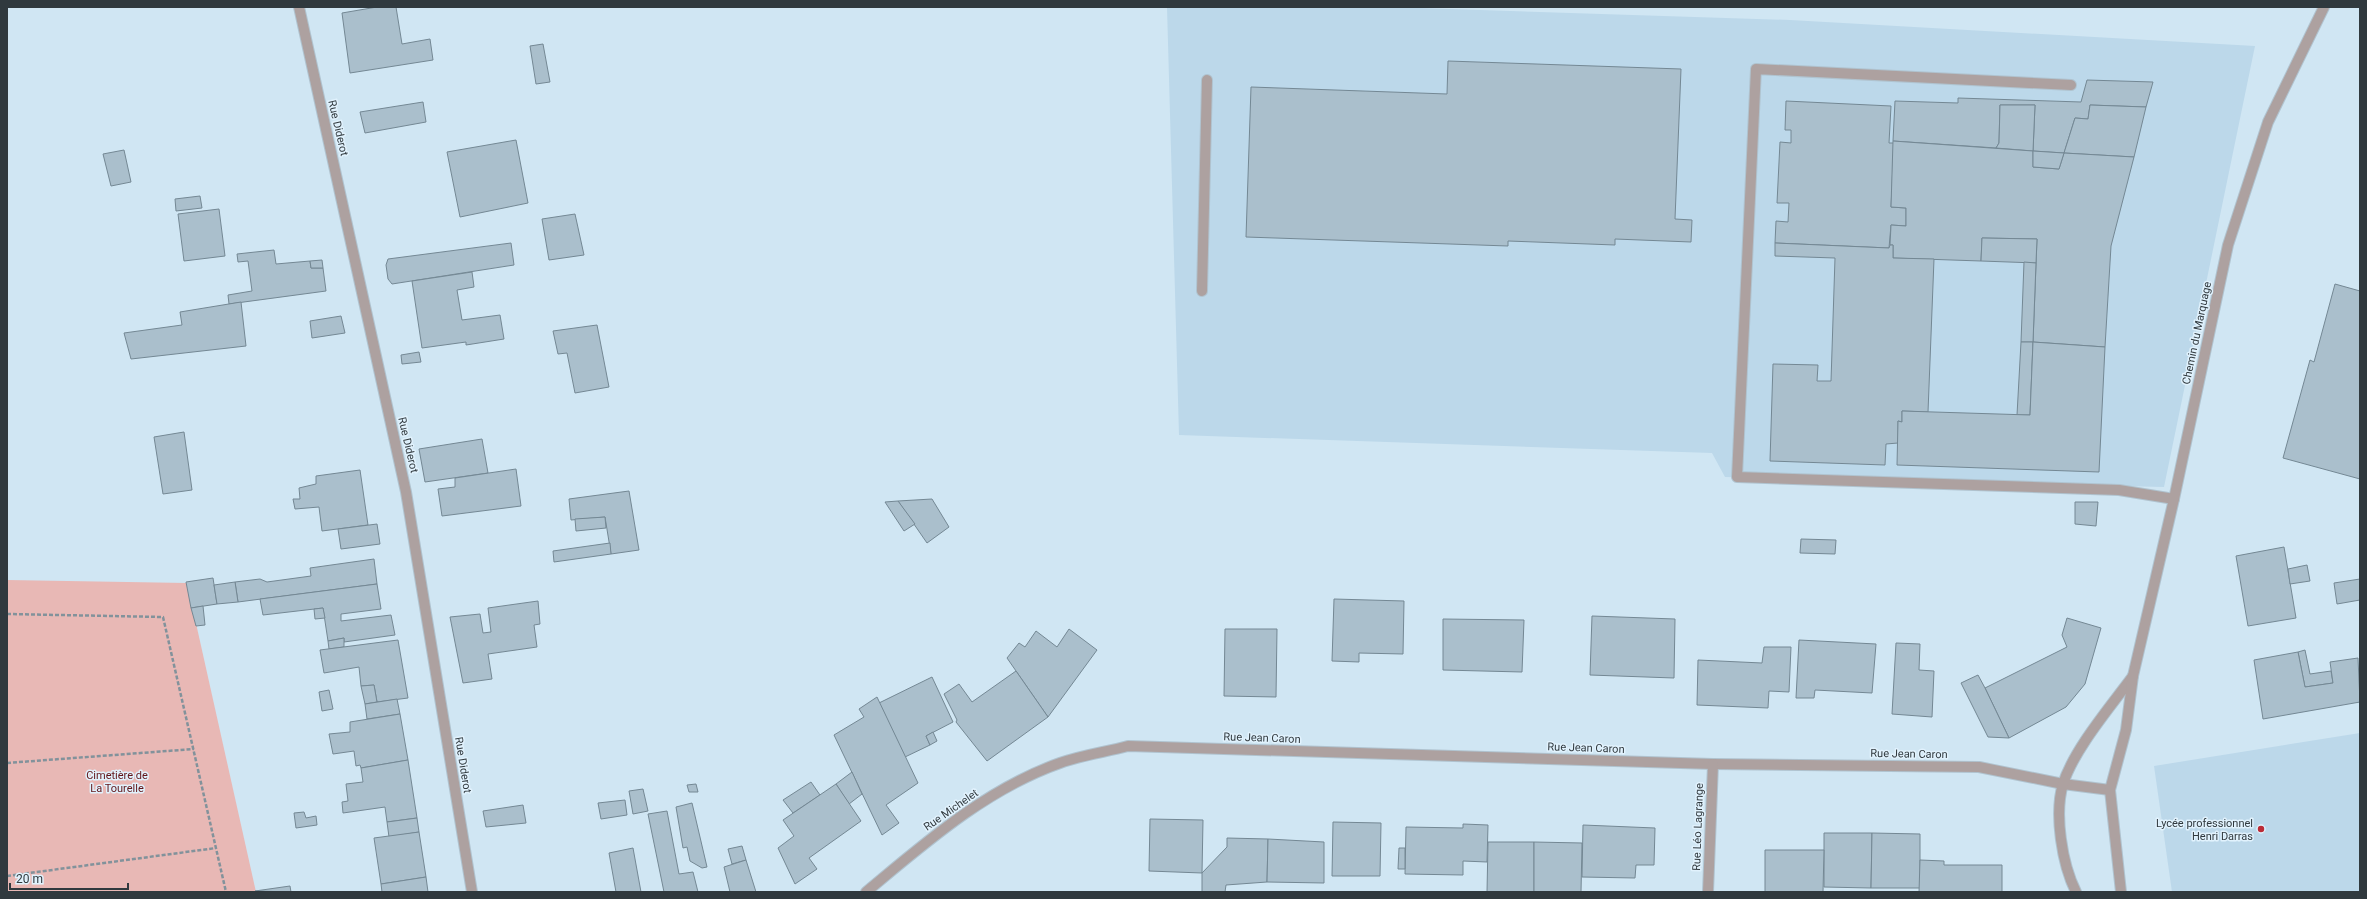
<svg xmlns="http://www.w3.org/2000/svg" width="2367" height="899" font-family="Roboto,sans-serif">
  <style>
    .built { fill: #bcd8ea }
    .green { fill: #e8b8b5 }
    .building { fill: #aabfcc; stroke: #748894 }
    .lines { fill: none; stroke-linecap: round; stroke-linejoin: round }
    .service-casing { stroke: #b0c3cf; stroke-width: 12 }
    .minor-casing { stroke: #b0c3cf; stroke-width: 12 }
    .path { stroke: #82929b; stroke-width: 2.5; stroke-dasharray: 4 2; stroke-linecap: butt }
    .service { stroke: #ada1a0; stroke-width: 10 }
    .minor { stroke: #ada1a0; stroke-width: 10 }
    .poi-dot { fill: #bb2b36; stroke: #e1f2fd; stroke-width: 1.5 }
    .labels { text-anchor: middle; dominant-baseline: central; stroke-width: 3; stroke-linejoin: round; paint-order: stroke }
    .street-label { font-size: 11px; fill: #30393e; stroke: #e1f2fd }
    .park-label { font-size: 11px; fill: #621519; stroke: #e1f2fd }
    .poi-label { font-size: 11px; fill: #30393e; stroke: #e1f2fd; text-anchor: end }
  </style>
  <rect width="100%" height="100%" fill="#d0e6f3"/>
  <!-- built -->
  <g class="built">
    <polygon points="1167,7 1389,7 1790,20 2255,46 2164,487 1725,477 1712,453 1179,435"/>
    <polygon points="2360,733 2360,892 2172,892 2154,766"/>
  </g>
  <!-- green -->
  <polygon class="green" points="7,580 187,583 256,892 7,892"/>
  <!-- building -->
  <g class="building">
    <polygon points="377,7 396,7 402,44 430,39 433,60 350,73 342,13"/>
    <polygon points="543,44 550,82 536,84 530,46"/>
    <polygon points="1448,61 1681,69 1675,219 1692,220 1691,242 1615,239 1615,245 1508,241 1508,246 1246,237 1251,87 1447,94"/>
    <polygon points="2087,80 2153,82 2146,107 2090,105 2088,119 2075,118 2064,153 2033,151 2035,105 2000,105 1999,143 1996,148 1893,141 1895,101 1958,103 1958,98 2081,102"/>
    <polygon points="1786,101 1891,106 1889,143 1894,143 1891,207 1906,208 1906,226 1891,225 1889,248 1775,243 1776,221 1788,222 1789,203 1777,203 1780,142 1791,143 1791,130 1785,130"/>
    <polygon points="423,102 426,122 365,133 360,112"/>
    <polygon points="2000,105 2035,105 2033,151 1996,148 1999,143"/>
    <polygon points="2090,105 2146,107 2134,157 2064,153 2075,118 2088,119"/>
    <polygon points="516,140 528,203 460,217 447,152"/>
    <polygon points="1893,141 2033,151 2033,167 2059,169 2064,153 2134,157 2111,246 2105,347 2033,342 2037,239 1982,238 1981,261 1893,258 1893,245 1890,245 1891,225 1906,226 1906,208 1891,207"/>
    <polygon points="124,150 131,182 111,186 103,154"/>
    <polygon points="2033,151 2064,153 2059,169 2033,167"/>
    <polygon points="200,196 202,208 176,211 175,199"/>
    <polygon points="219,209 225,256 184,261 178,214"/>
    <polygon points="575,214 584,255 549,260 542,219"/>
    <polygon points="1982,238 2037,239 2036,263 1981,261"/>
    <polygon points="511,243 514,265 392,284 388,279 386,265 388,259"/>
    <polygon points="1775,243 1889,248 1890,245 1893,245 1893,258 1934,259 1928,412 1902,411 1902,422 1898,421 1898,443 1886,444 1885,465 1770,461 1773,364 1818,365 1817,381 1831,381 1835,258 1775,256"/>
    <polygon points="274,250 276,264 310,261 311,268 323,268 326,291 229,304 228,295 252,291 248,261 238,262 237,254"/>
    <polygon points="322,260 323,268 311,268 310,261"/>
    <polygon points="2024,262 2036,263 2033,342 2021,342"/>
    <polygon points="472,272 474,287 457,290 462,320 500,315 504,339 466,345 466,342 422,348 412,281"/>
    <polygon points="2335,284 2360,291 2360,479 2283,458 2310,360 2314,362"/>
    <polygon points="241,302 246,346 131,359 124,333 182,325 180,312"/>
    <polygon points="341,316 345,333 312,338 310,321"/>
    <polygon points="597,325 609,387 575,393 567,353 558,354 553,331"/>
    <polygon points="2021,342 2033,342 2030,415 2017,415"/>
    <polygon points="2033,342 2105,347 2099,472 1897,465 1898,421 1902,422 1902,411 2030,415"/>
    <polygon points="419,352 421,362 402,364 401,355"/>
    <polygon points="184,432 192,490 163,494 154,437"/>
    <polygon points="482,439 488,473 425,482 419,449"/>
    <polygon points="516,469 521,506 442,516 438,489 455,487 455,478"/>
    <polygon points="360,470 368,525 322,531 319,507 295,509 293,499 300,499 299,488 316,484 316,476"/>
    <polygon points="629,491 639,550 611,554 605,517 571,520 569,499"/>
    <polygon points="932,499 949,527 927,543 898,501"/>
    <polygon points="898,501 915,524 904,531 885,502"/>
    <polygon points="2075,502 2098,502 2096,526 2075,524"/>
    <polygon points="605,517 606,528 576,531 575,519"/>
    <polygon points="377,524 380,544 341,549 338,529"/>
    <polygon points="1801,539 1836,540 1835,554 1800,553"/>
    <polygon points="610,543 611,554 554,562 553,551"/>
    <polygon points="2284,547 2296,618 2248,626 2236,556"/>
    <polygon points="374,559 377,584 238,602 235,582 260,579 267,582 311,576 310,568"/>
    <polygon points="2307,565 2310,581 2290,584 2288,569"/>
    <polygon points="213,578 217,604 191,608 186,582"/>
    <polygon points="2360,579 2360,600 2337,604 2334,583"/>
    <polygon points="235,582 238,602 217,604 214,585"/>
    <polygon points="377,584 381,609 341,614 341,621 391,615 395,635 344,642 344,638 328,641 323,608 263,615 260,599"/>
    <polygon points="1334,599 1404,601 1403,654 1359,653 1359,662 1332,661"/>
    <polygon points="538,601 540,624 534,625 537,647 488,654 492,679 463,683 450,617 480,614 483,633 491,632 488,608"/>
    <polygon points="203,606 205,625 196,626 191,608"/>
    <polygon points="323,608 325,618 315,619 314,609"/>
    <polygon points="1592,616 1675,619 1674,678 1590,675"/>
    <polygon points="2067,618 2101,628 2085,684 2066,707 2009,738 1985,688 2067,647 2062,635"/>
    <polygon points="1443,619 1524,620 1522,672 1443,670"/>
    <polygon points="1069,629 1097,650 1048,717 1007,658 1019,643 1025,647 1036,631 1057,647"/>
    <polygon points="1225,629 1277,629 1276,697 1224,696"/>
    <polygon points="344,638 344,647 329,649 328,641"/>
    <polygon points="398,640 408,698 377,702 374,685 361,686 359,667 324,673 320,650"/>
    <polygon points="1799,640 1876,644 1872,693 1815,690 1814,698 1796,698"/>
    <polygon points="1896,643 1920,644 1919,670 1934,671 1932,717 1892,714"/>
    <polygon points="1764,647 1791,647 1789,692 1769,691 1768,708 1697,705 1698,660 1762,663"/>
    <polygon points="2305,650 2310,674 2331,671 2333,683 2305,687 2298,652"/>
    <polygon points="2298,652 2305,687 2333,683 2330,662 2358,658 2360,702 2263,719 2254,660"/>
    <polygon points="1016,671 1048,717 987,761 956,722 957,720 944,694 959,684 972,702"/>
    <polygon points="1978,675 1985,688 2009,738 1988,737 1961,683"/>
    <polygon points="932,677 953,722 926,736 930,745 905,757 879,703"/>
    <polygon points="374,685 377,702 365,704 361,686"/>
    <polygon points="329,690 333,709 322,711 319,692"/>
    <polygon points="877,697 918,783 886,805 899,823 882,835 834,735 864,717 859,709"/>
    <polygon points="397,699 400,714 367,719 365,704"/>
    <polygon points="400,714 408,760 361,768 360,765 356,766 354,751 333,754 329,734 350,732 350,722"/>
    <polygon points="933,732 937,741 930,745 926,736"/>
    <polygon points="408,760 417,818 387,822 385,807 343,813 342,802 348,801 346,784 363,782 361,768"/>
    <polygon points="852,772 862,794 849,804 836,784"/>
    <polygon points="811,782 820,795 793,813 783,800"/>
    <polygon points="696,784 698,792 689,792 687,785"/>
    <polygon points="836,784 861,821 809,858 817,869 795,884 778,848 794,836 783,820"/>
    <polygon points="643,789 648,811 633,814 629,791"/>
    <polygon points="625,800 627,815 601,819 598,803"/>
    <polygon points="692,803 707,867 702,868 690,861 687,847 683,848 676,807"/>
    <polygon points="523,805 526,823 486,827 483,811"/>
    <polygon points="667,811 679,874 693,872 698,892 664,892 648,814"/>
    <polygon points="304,812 306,818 316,816 317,825 296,828 294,813"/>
    <polygon points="417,818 419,832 389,837 387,822"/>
    <polygon points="1150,819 1203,820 1202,873 1149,871"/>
    <polygon points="1333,822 1381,823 1380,876 1332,876"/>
    <polygon points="1463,824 1488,825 1487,862 1463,861 1463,875 1405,874 1406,827 1463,828"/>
    <polygon points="1583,825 1655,828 1654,865 1636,865 1635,878 1582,877"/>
    <polygon points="419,832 426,877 381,884 374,838"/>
    <polygon points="1824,833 1872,833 1871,888 1824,887"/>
    <polygon points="1872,833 1920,834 1920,888 1871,888"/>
    <polygon points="1227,838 1268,839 1267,882 1226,885 1225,892 1202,892 1202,873 1227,847"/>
    <polygon points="1268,839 1324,842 1324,883 1267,882"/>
    <polygon points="1488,842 1534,842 1534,892 1487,892"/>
    <polygon points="1534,842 1582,843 1581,892 1534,892"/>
    <polygon points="742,846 746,860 732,864 728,849"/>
    <polygon points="633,848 641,892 616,892 609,853"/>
    <polygon points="1399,848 1405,848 1405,869 1398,869"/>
    <polygon points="1765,850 1824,850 1823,892 1765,892"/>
    <polygon points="746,860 756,892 730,892 724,867"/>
    <polygon points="1920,860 1944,861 1944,865 2002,865 2002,892 1919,892"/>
    <polygon points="426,877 428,892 382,892 381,884"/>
    <polygon points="290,886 291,892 255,891"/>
  </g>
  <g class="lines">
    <!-- service casing -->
    <g class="service-casing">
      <g id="service">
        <polyline points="2071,85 1756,69 1737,477 2119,490 2174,499"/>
        <polyline points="1202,291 1207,80"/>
      </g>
    </g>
    <!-- minor casing -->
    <g class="minor-casing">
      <g id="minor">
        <polyline points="299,7 406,492 472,892"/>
        <path d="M866,892C925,843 986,789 1060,763C1082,755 1106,752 1128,746L1713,764L1979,767L2063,784L2110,790"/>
        <polyline points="1708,892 1713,764"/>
        <path d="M2076,892C2062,864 2054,814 2063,784C2074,749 2111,706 2133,676"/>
        <polyline points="2121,892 2110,790 2126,730 2133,676 2174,499 2228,245 2268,122 2324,7"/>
      </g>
    </g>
    <!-- path -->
    <g class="path">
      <polyline points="7,614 163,617 226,892"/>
      <polyline points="7,763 194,749"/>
      <polyline points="7,876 216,848"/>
    </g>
    <!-- service -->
    <use href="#service" class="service"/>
    <!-- minor -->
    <use href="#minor" class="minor"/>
  </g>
  <!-- markers -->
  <circle class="poi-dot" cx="2261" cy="829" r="4"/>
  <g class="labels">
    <!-- street labels -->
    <g class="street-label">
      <text transform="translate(338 128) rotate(77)">Rue Diderot</text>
      <text transform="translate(2197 333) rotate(-78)">Chemin du Marquage</text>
      <text transform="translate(408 445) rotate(77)">Rue Diderot</text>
      <text transform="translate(1262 738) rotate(2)">Rue Jean Caron</text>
      <text transform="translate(1586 748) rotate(2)">Rue Jean Caron</text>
      <text transform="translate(1909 754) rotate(1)">Rue Jean Caron</text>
      <text transform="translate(463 765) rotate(81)">Rue Diderot</text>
      <text transform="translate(951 810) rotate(-35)">Rue Michelet</text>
      <text transform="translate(1698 827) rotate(-88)">Rue Léo Lagrange</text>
    </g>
    <!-- park labels -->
    <g class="park-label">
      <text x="117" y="775">Cimetière de<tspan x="117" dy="13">La Tourelle</tspan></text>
    </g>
    <!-- poi labels -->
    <g class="poi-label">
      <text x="2253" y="823">Lycée professionnel<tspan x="2253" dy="13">Henri Darras</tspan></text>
    </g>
  </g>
  <!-- border -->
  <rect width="2367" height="899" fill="none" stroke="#30393e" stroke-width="16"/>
  <!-- scale -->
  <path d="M10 883v6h118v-6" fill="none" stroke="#30393e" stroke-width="2"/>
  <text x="16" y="883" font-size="12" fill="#30393e" stroke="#e1f2fd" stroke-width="3" paint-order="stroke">20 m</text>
</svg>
